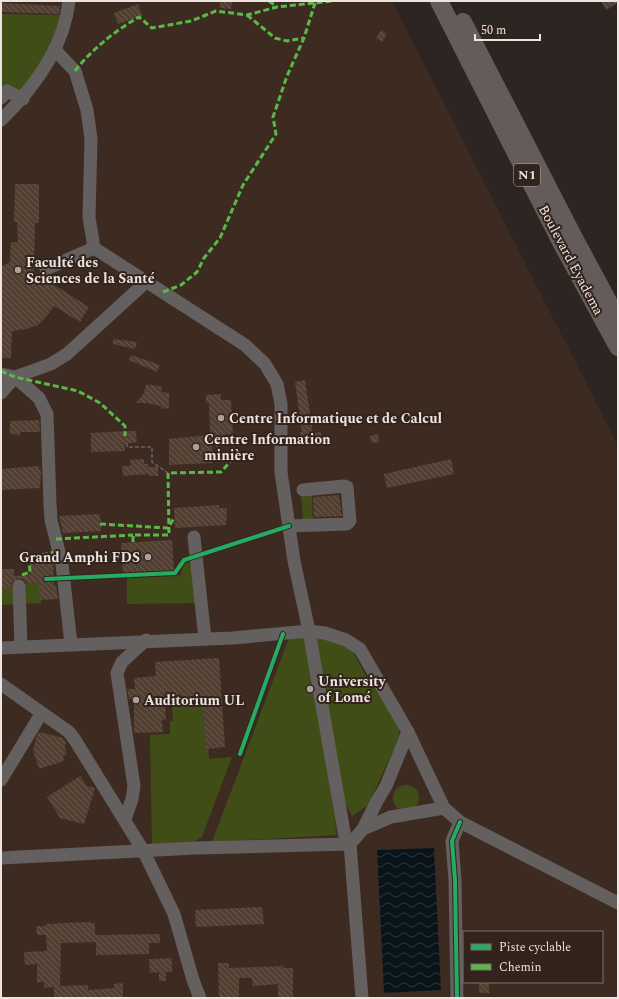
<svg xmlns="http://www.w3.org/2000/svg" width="619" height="999" font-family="Spectral,serif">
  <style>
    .built { fill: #3d2b22; fill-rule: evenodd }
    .grass { fill: #414d16 }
    .water { fill: url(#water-waves) }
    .building { fill: url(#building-back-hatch) }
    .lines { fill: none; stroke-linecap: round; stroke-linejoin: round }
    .path { stroke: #666261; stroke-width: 1.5; stroke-dasharray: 4 2; stroke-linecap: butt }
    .minor { stroke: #63605f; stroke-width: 13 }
    .highway { stroke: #635c5b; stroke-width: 18 }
    .quiet { stroke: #58b947; stroke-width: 3; stroke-dasharray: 6 3; stroke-linecap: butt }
    .cycleway-casing { stroke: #32241d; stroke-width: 6 }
    .cycleway { stroke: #26ab63; stroke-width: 4 }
    .poi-dot { fill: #aaa19d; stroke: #32241d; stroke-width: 1.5 }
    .labels { text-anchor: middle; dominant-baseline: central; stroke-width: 4; stroke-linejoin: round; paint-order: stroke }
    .shield { fill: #32241d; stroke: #b6aaa5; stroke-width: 1 }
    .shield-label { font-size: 13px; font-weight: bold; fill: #eee4df }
    .street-label { font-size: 14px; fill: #eee4df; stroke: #32241d }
    .poi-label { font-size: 14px; font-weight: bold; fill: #eee4df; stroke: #32241d; text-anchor: start }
  </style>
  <defs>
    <pattern id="water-waves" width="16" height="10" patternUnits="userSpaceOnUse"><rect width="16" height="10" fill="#09141a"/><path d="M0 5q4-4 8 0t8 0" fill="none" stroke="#2d363b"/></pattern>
    <pattern id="building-back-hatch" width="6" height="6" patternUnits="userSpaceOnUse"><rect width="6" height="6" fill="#523f32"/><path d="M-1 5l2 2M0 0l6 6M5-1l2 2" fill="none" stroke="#6b5b4f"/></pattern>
  </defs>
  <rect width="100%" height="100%" fill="#2d2522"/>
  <!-- built -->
  <path class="built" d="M1,1H392L618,446V998H1ZM464,932H602V982H464Z"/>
  <!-- grass -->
  <g class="grass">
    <path d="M1,14L60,15C52,47 38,69 18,95H1Z"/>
    <polygon points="301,494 312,494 313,519 303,520"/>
    <polygon points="192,562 198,603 127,604 127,578 181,575 182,563"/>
    <polygon points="40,578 41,603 22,604 20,584 30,584"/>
    <polygon points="14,580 17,580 18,604 1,605 1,589 14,588"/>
    <polygon points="316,636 351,648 366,676 397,720 400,736 368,805 352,816 339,792"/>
    <polygon points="307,637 337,835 212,842 289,638"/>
    <polygon points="206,705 209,759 232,757 202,837 192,843 152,845 150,735 170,734 170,721 173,721 172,707"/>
    <circle cx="406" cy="798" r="13"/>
  </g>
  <!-- water -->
  <polygon class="water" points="434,848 441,990 384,993 377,850"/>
  <!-- building -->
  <g class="building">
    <polygon points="220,1 232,1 231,9 220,8"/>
    <polygon points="601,1 618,1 618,3 606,10"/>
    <polygon points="1,3 60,6 59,14 1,12"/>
    <polygon points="138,4 142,16 118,24 114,13"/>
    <polygon points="381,30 387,34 382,42 376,38"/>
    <polygon points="15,184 39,184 39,223 35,223 34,275 40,276 89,307 80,322 54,306 45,318 38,325 27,329 12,331 11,358 1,358 1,267 10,262 11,242 18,242 17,222 14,222"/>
    <polygon points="113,339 137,342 135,349 113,344"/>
    <polygon points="131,355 160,365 157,372 129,360"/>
    <polygon points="305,380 313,433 321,432 322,443 304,445 300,432 302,432 295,382"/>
    <polygon points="146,384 162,387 161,392 169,393 169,408 161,409 161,406 147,403 136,403 144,393"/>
    <polygon points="221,394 221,400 231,400 233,434 223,435 223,441 217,448 212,442 213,463 169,465 169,439 210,435 209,403 206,403 206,395"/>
    <polygon points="39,420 40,432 20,432 20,435 10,434 10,421"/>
    <polygon points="127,431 136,431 137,442 125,444 125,451 91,452 91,433"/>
    <polygon points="378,434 379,442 372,443 370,436"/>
    <polygon points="144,459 144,464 148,464 148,467 158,467 158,476 149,476 149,474 123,476 122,466 131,466 130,460"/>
    <polygon points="451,459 454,474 387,488 384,474"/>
    <polygon points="39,466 39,470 41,470 40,488 1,490 1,469"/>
    <polygon points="339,495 342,516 314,517 313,497"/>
    <polygon points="219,505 219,508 227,508 226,525 175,528 174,508"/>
    <polygon points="100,514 101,531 63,533 59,516"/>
    <polygon points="172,540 174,571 123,574 121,543"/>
    <polygon points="53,560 54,585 56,585 58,599 40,600 39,583 27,584 23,579 19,578 12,582 11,589 1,589 1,569 14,569 14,576 30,575 29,562"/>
    <polygon points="219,658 225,747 206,749 203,704 191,704 186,700 183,704 177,704 173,701 170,705 165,705 166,720 162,720 163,732 134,733 134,699 129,699 127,689 135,689 134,678 156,676 155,662"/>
    <polygon points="39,732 63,738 63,740 66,742 65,748 67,754 63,756 64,761 39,769 33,750 36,738"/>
    <polygon points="80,776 87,786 95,788 84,824 60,818 47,797"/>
    <polygon points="262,907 264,924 196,927 195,910"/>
    <polygon points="85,922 95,923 95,935 160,934 160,943 149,943 149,954 96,955 96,942 61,943 60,986 88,985 88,990 114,988 114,984 123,983 123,998 54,998 54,987 44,988 44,982 37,982 37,964 25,965 24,952 47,951 46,935 37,935 36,926 46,926 46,924"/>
    <polygon points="172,958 172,972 166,972 166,981 159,981 159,972 150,973 149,959"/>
    <polygon points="218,963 229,963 229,968 283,966 283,968 293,968 293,998 278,998 278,984 253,986 252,978 239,978 239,998 219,998"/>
    <rect x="479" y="982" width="10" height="11"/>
  </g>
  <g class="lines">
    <!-- path -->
    <polyline class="path" points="127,443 127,447 152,447 152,462 168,473"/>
    <!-- minor -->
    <g class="minor">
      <polyline points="55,50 75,71 87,110 91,139 89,217 94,248 245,345 265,364 277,384 281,404 281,472 294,561 309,631 346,843"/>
      <polyline points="1,98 7,91 23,99"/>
      <path d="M1,120C34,88 64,47 69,1"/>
      <polyline points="46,269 94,248"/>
      <polyline points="1,374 15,377 51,364 67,354 146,282"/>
      <polyline points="1,393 15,377 39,398 47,414 50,504 51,520 62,564 71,644"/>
      <polyline points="289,526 347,524 350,521 347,487 344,486 303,490"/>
      <polyline points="194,537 205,639"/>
      <polyline points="19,586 21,647"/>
      <polyline points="1,648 233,638 309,631 325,633 346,640 360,649 408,732 444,808 460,822 618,903"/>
      <polyline points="1,684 69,732 75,740 144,852 174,914 193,980 200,998"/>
      <polyline points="1,780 41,714"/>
      <polyline points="125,819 132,799 134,786 117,673 122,662 146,640"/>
      <polyline points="363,829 391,817 444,808"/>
      <polyline points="1,858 196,848 350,844"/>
      <polyline points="362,998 350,844 363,829 377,801 386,786 408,732"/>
      <polyline points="457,998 455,880 452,841 460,822"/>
    </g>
    <!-- highway -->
    <g class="highway">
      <polyline points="439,1 561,242 618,347"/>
      <polyline points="463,22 573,236 618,320"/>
    </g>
    <!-- quiet -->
    <g class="quiet">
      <polyline points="269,1 277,7"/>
      <polyline points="247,15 275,38 287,41 304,38"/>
      <path d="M75,71C92,49 115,31 139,17L152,28L191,21L216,11L247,15L277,7L332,1"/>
      <polyline points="163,292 181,285 197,272 204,258 220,238 243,185 276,134 273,117 287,76 304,38 315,3"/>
      <polyline points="1,371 15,377 78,391 100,403 125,426 125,436"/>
      <polyline points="100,524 168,528 174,518"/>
      <polyline points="56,539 133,535"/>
      <polyline points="133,542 133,535 169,535 168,473 221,472 230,462"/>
      <polyline points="22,575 30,572 29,558 59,551"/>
    </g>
    <!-- cycleway casing -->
    <g class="cycleway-casing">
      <g id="cycleway">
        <polyline points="46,579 175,573 184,560 289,526"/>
        <polyline points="240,754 283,634"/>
        <polyline points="457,998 455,880 452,841 460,822"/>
      </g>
    </g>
    <!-- cycleway -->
    <use href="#cycleway" class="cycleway"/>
  </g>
  <!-- markers -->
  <g class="poi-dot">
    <circle cx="18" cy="270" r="4"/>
    <circle cx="221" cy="418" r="4"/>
    <circle cx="196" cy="447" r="4"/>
    <circle cx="148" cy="557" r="4"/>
    <circle cx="310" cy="689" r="4"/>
    <circle cx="136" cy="700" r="4"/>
  </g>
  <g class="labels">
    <!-- shield labels -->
    <rect class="shield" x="514" y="164" width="26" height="22" rx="3"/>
    <g class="shield-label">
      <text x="527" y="175">N1</text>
    </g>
    <!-- street labels -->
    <g class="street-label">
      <text transform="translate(571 260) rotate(62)">Boulevard Eyadema</text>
    </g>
    <!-- poi labels -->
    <g class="poi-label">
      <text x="26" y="262">Faculté des<tspan x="26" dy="16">Sciences de la Santé</tspan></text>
      <text x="229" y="418">Centre Informatique et de Calcul</text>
      <text x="204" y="439">Centre Information<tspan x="204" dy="16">minière</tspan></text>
      <text x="140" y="557" text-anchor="end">Grand Amphi FDS</text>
      <text x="318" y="681">University<tspan x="318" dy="16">of Lomé</tspan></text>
      <text x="144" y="700">Auditorium UL</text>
    </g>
  </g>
  <!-- border -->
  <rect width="619" height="999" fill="none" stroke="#eee4df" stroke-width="4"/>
  <!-- legend -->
  <rect x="463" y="931" width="140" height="52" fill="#32241d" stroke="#7d716b"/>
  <rect x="471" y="944" width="20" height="6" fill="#26ab63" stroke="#7d716b"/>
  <text x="499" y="951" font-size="12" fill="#eee4df">Piste cyclable</text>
  <rect x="471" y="964" width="20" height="6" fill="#58b947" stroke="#7d716b"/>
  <text x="499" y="971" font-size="12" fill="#eee4df">Chemin</text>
  <!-- scale -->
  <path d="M475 34v6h65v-6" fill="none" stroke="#eee4df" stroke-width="2"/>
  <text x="481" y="34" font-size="12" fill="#eee4df" stroke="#32241d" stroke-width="3" paint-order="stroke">50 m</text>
</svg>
